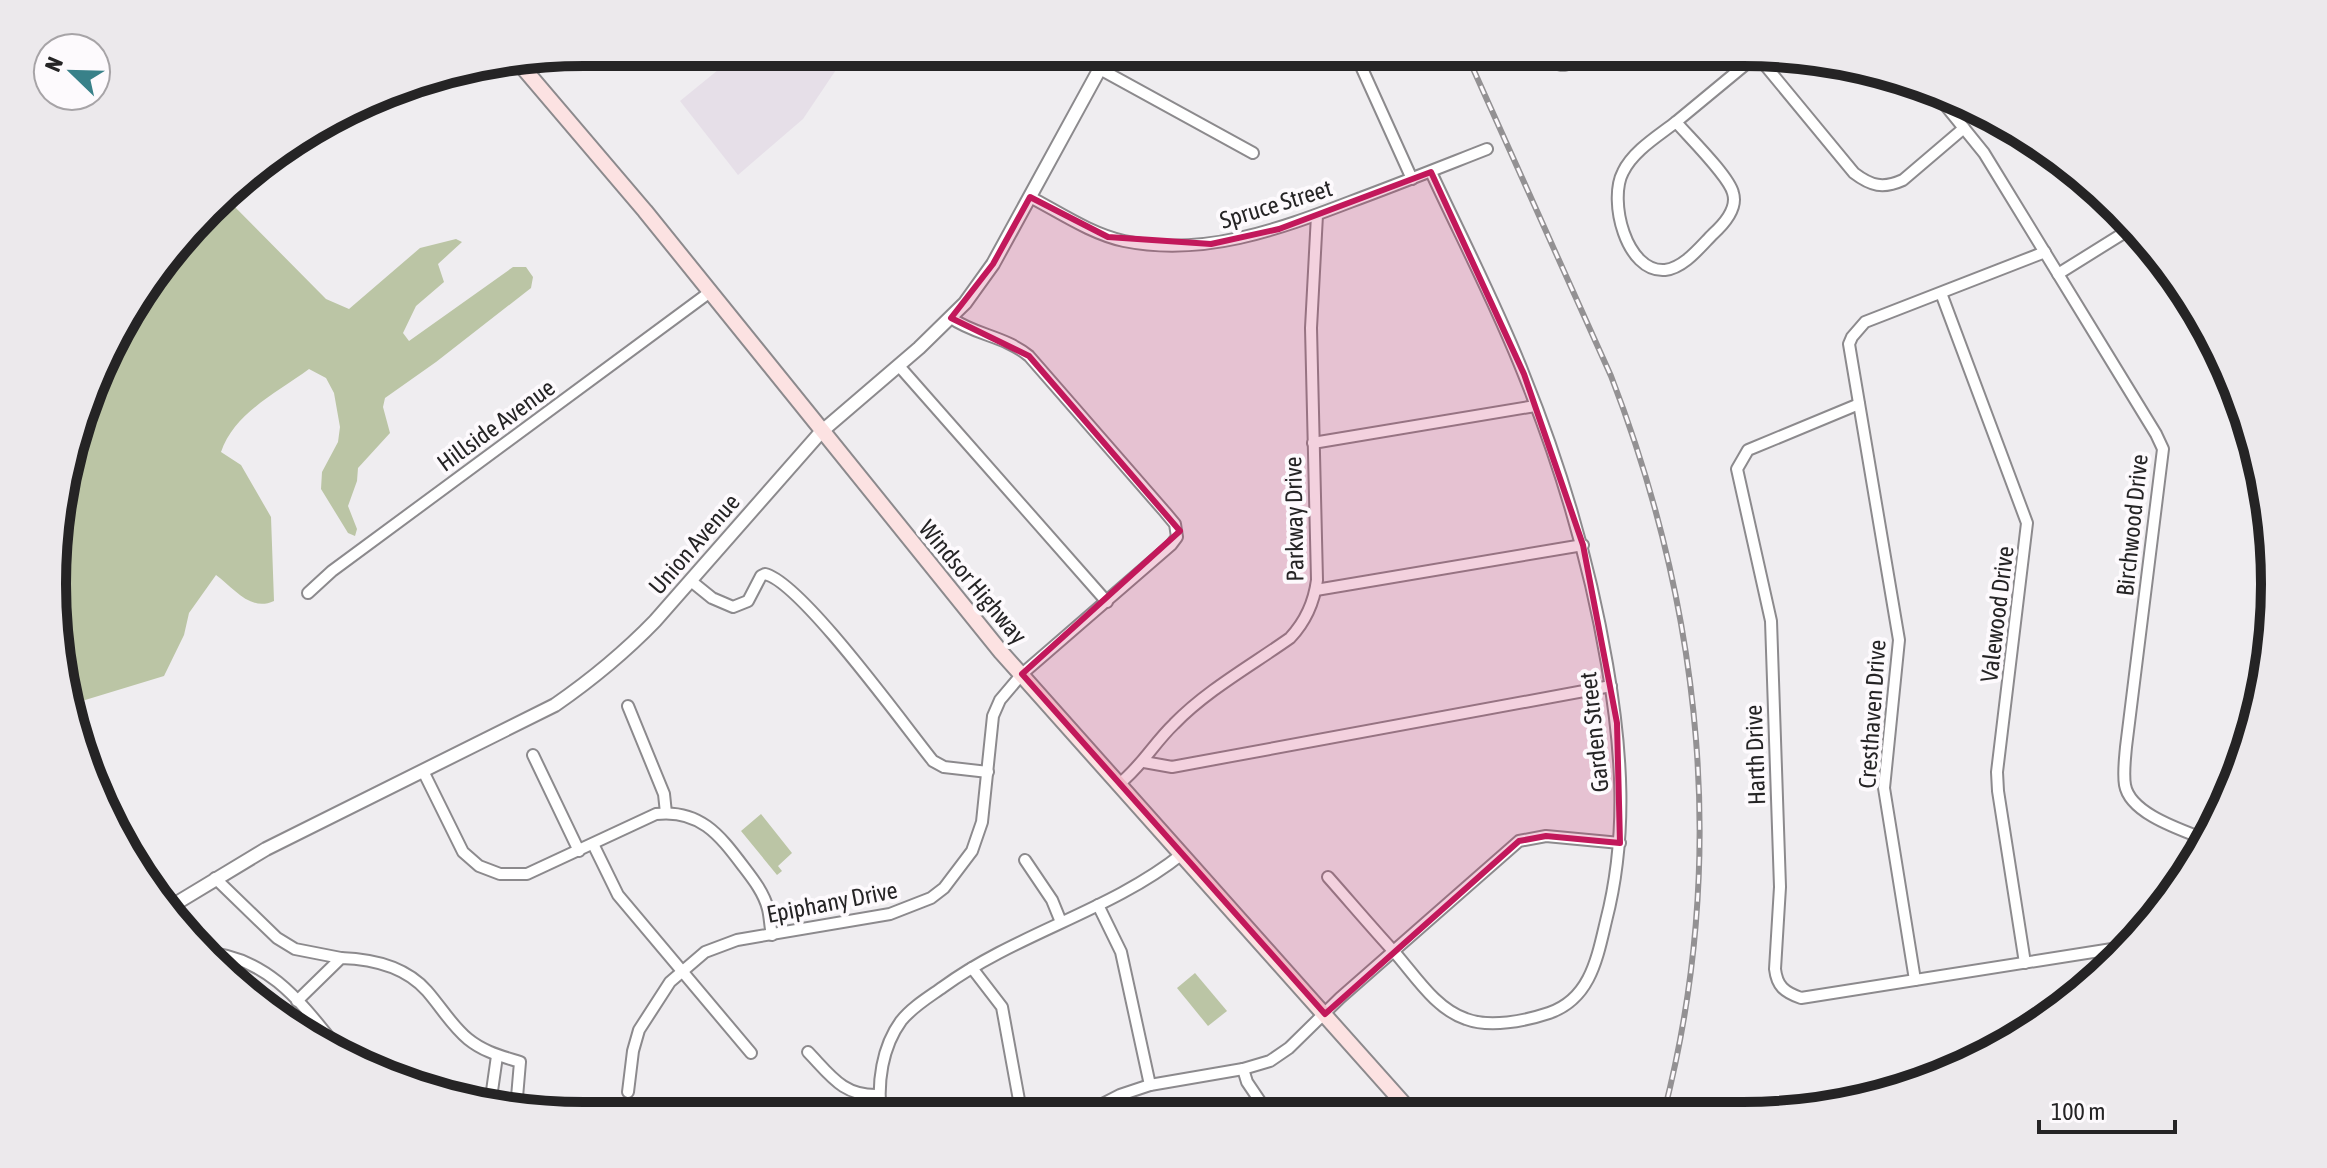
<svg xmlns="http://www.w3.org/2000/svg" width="2327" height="1168" font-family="'Asap Condensed',sans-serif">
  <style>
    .built { fill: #e6dfe8 }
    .green { fill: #bbc5a5 }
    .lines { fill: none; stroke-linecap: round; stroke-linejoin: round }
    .minor-casing { stroke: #8c8a8d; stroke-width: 14 }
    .tertiary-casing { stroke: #8c8a8d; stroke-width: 16 }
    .secondary-casing { stroke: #8c8a8d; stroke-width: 18 }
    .minor { stroke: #fff; stroke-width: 10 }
    .tertiary { stroke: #fff; stroke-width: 12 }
    .secondary { stroke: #fce2e2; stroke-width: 14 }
    .rail-casing { stroke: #939193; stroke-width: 6 }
    .rail { stroke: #fdfafd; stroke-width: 3; stroke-dasharray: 9; stroke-linecap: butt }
    .marked { fill: #c2185b; fill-opacity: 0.2; stroke: #c2185b; stroke-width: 6; stroke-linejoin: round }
    .labels { text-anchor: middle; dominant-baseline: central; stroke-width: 8; stroke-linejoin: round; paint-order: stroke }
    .street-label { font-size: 24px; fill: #252425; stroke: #fdfafd }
    .rim { fill: none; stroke: #252425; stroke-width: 10 }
  </style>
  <rect width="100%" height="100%" fill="#efedf0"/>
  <!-- built -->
  <polygon class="built" points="740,52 848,52 803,119 738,175 680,101"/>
  <!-- green -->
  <g class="green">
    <polygon points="448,75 441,81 426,85 421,96 366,105 413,80"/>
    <path d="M226,198L326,299L349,309L420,248L456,239L462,242L438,264L444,282L416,306L403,333L409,341L513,267H526L533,277L531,288L436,362L385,398L383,407L390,433L358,468L357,481L348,506L357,529L355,536L348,533L321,489L322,472L338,442L340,427L334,393L326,378L309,369C278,392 234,413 221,452L241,465L271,517L274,601C250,612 234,588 216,575L189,613L184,635L164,676L72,704L56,653L62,480L93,380L141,289Z"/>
    <polygon points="761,814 792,853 778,866 782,871 777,875 741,831"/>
    <polygon points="1195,973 1227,1011 1208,1026 1177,988"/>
  </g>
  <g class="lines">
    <!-- minor casing -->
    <g class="minor-casing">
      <g id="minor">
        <polyline points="1355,53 1412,179"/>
        <path d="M1545,53C1559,72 1572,65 1589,53"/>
        <path d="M1755,53L1854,173C1871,186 1883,189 1903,180L1964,128"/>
        <polyline points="1100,69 1253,153"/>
        <path d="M1933,90L1984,153L2156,434L2163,449L2126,747C2125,759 2123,773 2125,785C2130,814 2182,830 2207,840"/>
        <path d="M1676,122C1688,136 1729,176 1733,193C1738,209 1724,224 1713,234C1700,247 1684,268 1665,270C1626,273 1608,200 1623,172C1633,151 1658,136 1676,122Z"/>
        <polyline points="1676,122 1757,55"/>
        <path d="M1030,197C1059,212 1091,234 1124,241C1203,257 1277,230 1350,202C1396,185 1441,167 1487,149"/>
        <polyline points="2058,274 2135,226"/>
        <polyline points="1941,293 2027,523 1997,772 1998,791 2025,963"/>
        <polyline points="899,366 1107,602"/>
        <path d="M1859,404L1748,450L1737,469L1771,621L1780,887L1775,969C1777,986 1784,992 1801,998L2131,946"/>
        <polyline points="1313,443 1535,406"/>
        <path d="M691,581L712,598L733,607L748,601L761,576L765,574C801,582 904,725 933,761L944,767L988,772"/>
        <polyline points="1316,590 1583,545"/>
        <polyline points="308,593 332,571 710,292"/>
        <polyline points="628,706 664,794 666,813"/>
        <polyline points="2255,726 2273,582"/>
        <polyline points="533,755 579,851"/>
        <polyline points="1144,762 1172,767 1611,686"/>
        <path d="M423,771L463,852L479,866L500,874H527L656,814C699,809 719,834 743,866C753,879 764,893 768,909C770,917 770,926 772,935"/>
        <path d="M1119,784C1141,767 1154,743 1174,724C1207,690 1252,665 1290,638C1306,621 1314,603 1317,580L1311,328L1317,215"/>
        <polyline points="593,844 618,895 751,1053"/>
        <polyline points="1025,860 1052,900 1061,922"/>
        <path d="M1328,877C1351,903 1373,929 1396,954C1416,977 1436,1009 1466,1019C1490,1028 1525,1021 1549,1013C1590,999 1597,959 1606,921C1628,836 1622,750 1607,664C1590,564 1562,469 1524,375C1497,306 1462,239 1431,172"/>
        <polyline points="215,878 277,938 295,949 341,958"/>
        <polyline points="1098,905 1121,952 1150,1085"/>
        <path d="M202,952C273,956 307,1011 348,1061"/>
        <polyline points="972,968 1002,1007 1019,1100 1025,1114"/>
        <polyline points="1915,980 1884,788 1899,640 1849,344 1852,337 1865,322 2045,252"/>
        <path d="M297,1001L341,958C373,959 405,966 427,991C441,1007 452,1026 468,1039C484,1052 501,1056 520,1062L516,1109"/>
        <polyline points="307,1014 311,1034"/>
        <path d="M808,1052C831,1076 843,1096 878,1095"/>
        <polyline points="1243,1069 1247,1082 1268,1113"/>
        <path d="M628,1092L633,1051L639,1030L670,982L705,952L737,940L890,914L931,898L944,888L972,851L982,822L993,716L1000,700L1022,674L1171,545L1177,537L1175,524L1165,512L1029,356C1005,336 975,335 951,318"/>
        <polyline points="490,1105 497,1056"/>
        <polyline points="1085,1113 1120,1095 1150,1085 1243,1069 1270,1061 1289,1048 1340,998 1519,841 1546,836 1620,843"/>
        <path d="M881,1114C877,1083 882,1047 901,1021C912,1007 929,997 943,987C1017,933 1111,911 1182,854"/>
      </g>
    </g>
    <!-- tertiary casing -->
    <g class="tertiary-casing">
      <path id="tertiary" d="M170,907L266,849L555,705C591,680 624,653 655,621L821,432L919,348L965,303L993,264L1109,52"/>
    </g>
    <!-- secondary casing -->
    <g class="secondary-casing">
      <polyline id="secondary" points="519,63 645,211 1001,652 1412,1113"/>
    </g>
    <!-- minor -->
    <use href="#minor" class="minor"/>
    <!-- tertiary -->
    <use href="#tertiary" class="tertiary"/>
    <!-- secondary -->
    <use href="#secondary" class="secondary"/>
    <!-- rail casing -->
    <g class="rail-casing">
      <path id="rail" d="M1466,53L1611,376C1703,614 1728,863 1664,1112"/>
    </g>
    <!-- rail -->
    <use href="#rail" class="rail"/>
  </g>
  <!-- marked area -->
  <path class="marked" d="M1431,172L1524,374L1583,545L1617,723L1620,843L1546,836L1519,841L1325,1014L1022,674L1180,531L1029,356L951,318L993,264L1030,197L1108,237L1211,244L1279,229Z"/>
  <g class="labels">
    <!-- street labels -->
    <g class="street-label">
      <text transform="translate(1276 204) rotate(-17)">Spruce Street</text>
      <text transform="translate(496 425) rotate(-36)">Hillside Avenue</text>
      <text transform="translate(1294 519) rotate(-91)">Parkway Drive</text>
      <text transform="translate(2132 525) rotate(-84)">Birchwood Drive</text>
      <text transform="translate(694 544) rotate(-49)">Union Avenue</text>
      <text transform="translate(973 582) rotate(50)">Windsor Highway</text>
      <text transform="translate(1997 614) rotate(-83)">Valewood Drive</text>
      <text transform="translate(1872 714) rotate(-86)">Cresthaven Drive</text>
      <text transform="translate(1594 732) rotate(-96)">Garden Street</text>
      <text transform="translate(1755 755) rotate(-92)">Harth Drive</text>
      <text transform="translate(832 902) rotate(-11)">Epiphany Drive</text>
    </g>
  </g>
  <!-- crop -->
  <path d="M0 0H2327V1168H0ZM584 66H1743A518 518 0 0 1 2261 584V584A518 518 0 0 1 1743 1102H584A518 518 0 0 1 66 584V584A518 518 0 0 1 584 66Z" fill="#ece9ec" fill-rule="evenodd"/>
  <path class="rim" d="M584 66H1743A518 518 0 0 1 2261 584V584A518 518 0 0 1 1743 1102H584A518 518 0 0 1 66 584V584A518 518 0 0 1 584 66Z"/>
  <!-- north arrow -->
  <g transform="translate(72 72) rotate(293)"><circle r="38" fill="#fdfafd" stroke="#a7a4a7" stroke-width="2"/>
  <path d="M0-6L14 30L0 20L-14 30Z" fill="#398189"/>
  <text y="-12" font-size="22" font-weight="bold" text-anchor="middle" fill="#252425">N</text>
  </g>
  <!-- scale -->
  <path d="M2039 1120v12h136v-12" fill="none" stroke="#252425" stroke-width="4"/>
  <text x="2051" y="1120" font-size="24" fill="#252425" stroke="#fdfafd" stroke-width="6" paint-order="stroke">100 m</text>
</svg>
